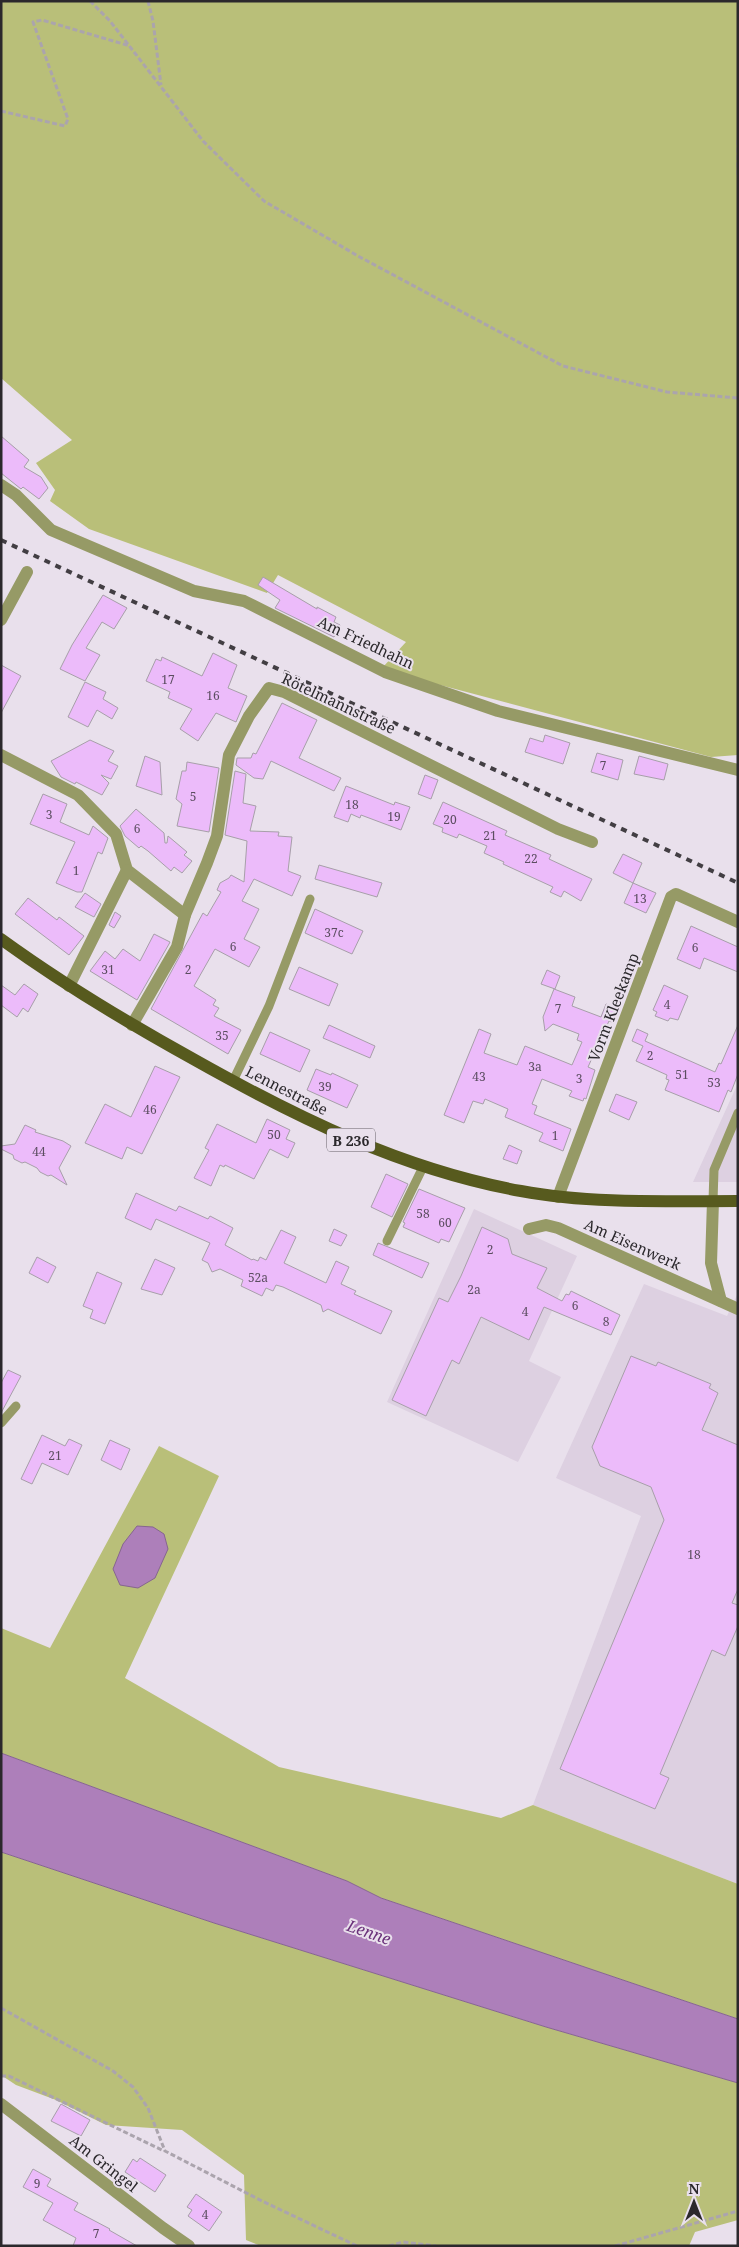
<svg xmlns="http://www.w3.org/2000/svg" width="739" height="2247" font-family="'Noto Serif',serif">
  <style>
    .built { fill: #ddd0e1 }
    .green { fill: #b9bf79 }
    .water { fill: #ad7fba; stroke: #86658f }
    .building { fill: #ecbbfa; stroke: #a79fa9 }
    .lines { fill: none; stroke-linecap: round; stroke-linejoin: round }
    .path { stroke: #aba4ad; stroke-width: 3; stroke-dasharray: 5 2.5; stroke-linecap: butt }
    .service { stroke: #969a66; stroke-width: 9 }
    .minor { stroke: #969a66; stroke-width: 12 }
    .tertiary { stroke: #969a66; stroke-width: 12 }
    .primary { stroke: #575a1e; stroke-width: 12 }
    .rail { stroke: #423e43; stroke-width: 4; stroke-dasharray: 6 6; stroke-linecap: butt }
    .labels { text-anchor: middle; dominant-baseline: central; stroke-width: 4; stroke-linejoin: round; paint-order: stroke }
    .number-label { font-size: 12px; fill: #5b4d60 }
    .shield { fill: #e9e0ec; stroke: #645f66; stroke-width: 1 }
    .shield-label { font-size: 14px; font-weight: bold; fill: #2b282c }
    .street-label { font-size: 15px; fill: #2b282c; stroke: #e9e0ec }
    .water-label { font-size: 16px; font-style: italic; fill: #6a317a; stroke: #e9e0ec }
  </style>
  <rect width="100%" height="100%" fill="#e9e0ec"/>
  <!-- built -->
  <g class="built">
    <polygon points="738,1083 738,1182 693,1182"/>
    <polygon points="474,1209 577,1256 529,1361 561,1377 518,1462 387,1402"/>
    <polygon points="644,1284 727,1316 738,1293 738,1884 533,1805 641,1516 556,1478"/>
  </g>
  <!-- green -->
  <g class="green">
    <polygon points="1,1 738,1 738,755 711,757 425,681 383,667 406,642 278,575 267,593 89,529 50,501 55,490 36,463 72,440 1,378"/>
    <polygon points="159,1446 219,1476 125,1678 279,1767 501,1818 533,1805 738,1884 738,2019 381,1898 347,1881 1,1753 1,1628 50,1648"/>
    <polygon points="1,1852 214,1923 546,2027 738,2083 738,2220 695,2232 689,2246 261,2246 246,2240 244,2175 182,2130 106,2125 56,2100 16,2085 1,2075"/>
  </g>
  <!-- water -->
  <g class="water">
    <polygon points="137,1526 153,1527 164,1534 168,1549 155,1578 138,1588 120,1585 113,1569 123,1544"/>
    <polygon points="1,1753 347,1881 381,1898 738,2019 738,2083 546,2027 214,1923 1,1852"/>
  </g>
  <!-- building -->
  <g class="building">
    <polygon points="1,436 29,460 24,467 41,477 48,488 39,499 23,487 21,489 1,473"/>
    <polygon points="263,577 317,609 317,607 336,617 334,622 340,625 334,637 275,608 280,600 258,585"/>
    <polygon points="103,595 127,608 114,629 102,622 86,648 100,655 85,681 60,669 72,645"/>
    <polygon points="213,653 237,665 228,688 247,696 236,722 216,713 198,741 180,729 192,709 168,698 170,692 146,681 156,659 161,661 162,657 202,676"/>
    <polygon points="1,665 21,676 1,713"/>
    <polygon points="85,682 106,692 103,699 118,708 112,719 97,710 88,727 68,717"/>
    <polygon points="282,703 317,720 299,758 341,778 334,791 271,761 263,779 254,778 236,765 237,758 251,758 253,753 256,754"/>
    <polygon points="545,735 570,743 563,764 525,752 530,738 543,742"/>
    <polygon points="90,740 114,751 108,761 118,766 111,779 101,775 109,783 102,795 76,782 75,784 61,777 51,761"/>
    <polygon points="597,753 623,760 618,780 591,772"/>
    <polygon points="145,756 160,762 162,795 136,786"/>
    <polygon points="639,756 668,764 664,780 634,774"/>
    <polygon points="187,762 219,768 209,832 177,826 182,804 176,799 182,771 186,771"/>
    <polygon points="235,771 246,774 243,803 256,806 250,831 279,832 278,836 292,837 288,871 301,876 292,896 254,879 242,901 259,909 244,939 260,947 249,967 215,949 194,986 216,1000 213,1005 219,1008 214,1016 241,1030 228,1054 151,1009 203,913 207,916 221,892 217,890 220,883 229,878 231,875 244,882 247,841 225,835"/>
    <polygon points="425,775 438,780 431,799 418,794"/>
    <polygon points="346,786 394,805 395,802 410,807 401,830 361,815 360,818 351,814 348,822 334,817"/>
    <polygon points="43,794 67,804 60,822 89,835 93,826 108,838 102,854 98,852 82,892 77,892 56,883 75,842 30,824"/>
    <polygon points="443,802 507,831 505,835 551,855 549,859 592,879 581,901 564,891 561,897 550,892 553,887 503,864 504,862 484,853 487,846 459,834 457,838 442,832 443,828 433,824"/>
    <polygon points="136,809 164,833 165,843 167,843 168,836 187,852 184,855 192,861 182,873 174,867 171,871 148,851 141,846 139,848 125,836 120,826"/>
    <polygon points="623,854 642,863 633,883 613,873"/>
    <polygon points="319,865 382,883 377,897 315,879"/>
    <polygon points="633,883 656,893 646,913 624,903"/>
    <polygon points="85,893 101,904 94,917 75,907"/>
    <polygon points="28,898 57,920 59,917 84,936 69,955 15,914"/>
    <polygon points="315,909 363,931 352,954 305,933"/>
    <polygon points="115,912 121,916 114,928 109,925"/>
    <polygon points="691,926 738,947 738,972 704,958 700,969 677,959"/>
    <polygon points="154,934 170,942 169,944 137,1000 90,971 105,951 115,959 123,949 140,961"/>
    <polygon points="299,967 338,984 329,1006 289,989"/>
    <polygon points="547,970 560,976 555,989 541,984"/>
    <polygon points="24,984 38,994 28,1012 23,1008 17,1017 1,1005 1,985 15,995"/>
    <polygon points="664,985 688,996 678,1020 670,1018 668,1021 655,1016 657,1012 653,1010"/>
    <polygon points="554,989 575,997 572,1006 601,1017 606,1004 619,1009 614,1023 609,1021 588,1067 595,1070 586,1099 584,1098 583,1101 569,1096 572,1091 542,1079 532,1104 537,1106 534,1114 571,1129 563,1151 539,1141 543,1133 505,1117 508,1109 485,1099 483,1104 473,1101 464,1123 444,1115 479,1029 491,1034 484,1053 517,1065 525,1046 572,1065 582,1042 577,1040 579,1034 553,1024 545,1031 543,1017"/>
    <polygon points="329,1025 375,1046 370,1058 323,1038"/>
    <polygon points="738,1025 738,1074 731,1092 728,1090 719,1112 665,1090 669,1080 666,1079 667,1075 636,1061 643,1046 632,1041 637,1029 648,1034 645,1041 715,1072 719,1063 721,1064"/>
    <polygon points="270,1032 310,1050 300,1072 260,1054"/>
    <polygon points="155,1066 180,1077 142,1154 127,1147 122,1159 85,1143 105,1104 131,1117"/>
    <polygon points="316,1069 331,1075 332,1073 358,1085 347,1108 307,1090"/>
    <polygon points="616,1094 637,1102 629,1120 609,1111"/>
    <polygon points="267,1119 290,1130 286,1139 295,1143 288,1158 270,1149 254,1179 225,1165 224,1167 220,1165 211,1186 194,1178 209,1150 205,1148 217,1124 256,1143"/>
    <polygon points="25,1125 36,1130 35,1132 63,1141 71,1146 59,1168 67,1185 51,1175 48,1176 40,1172 37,1168 25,1162 22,1163 14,1159 13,1155 1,1149 1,1146 15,1144"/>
    <polygon points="509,1145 522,1151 517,1164 503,1159"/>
    <polygon points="386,1174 408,1184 392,1217 371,1207"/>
    <polygon points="419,1189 465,1208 449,1242 441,1239 439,1243 403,1227 405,1223 403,1222"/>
    <polygon points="136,1193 176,1211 179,1206 208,1219 210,1216 233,1228 225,1245 252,1260 253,1259 258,1261 260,1257 266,1260 281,1230 296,1237 284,1263 326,1283 336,1261 349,1267 341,1284 356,1291 354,1294 392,1311 381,1334 328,1309 323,1312 321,1305 283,1287 276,1285 273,1291 266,1288 262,1296 241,1286 243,1280 220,1269 212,1272 208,1263 202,1260 210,1243 156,1219 151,1230 125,1218"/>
    <polygon points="482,1227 508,1239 512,1254 547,1268 537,1288 562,1301 566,1294 569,1295 571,1291 620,1315 611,1335 544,1307 529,1340 481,1317 459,1364 452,1360 426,1416 392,1400 439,1298 448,1302 461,1276"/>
    <polygon points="334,1229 347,1235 341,1246 329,1241"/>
    <polygon points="378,1243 429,1263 422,1278 373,1255"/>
    <polygon points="37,1257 56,1267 48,1283 29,1273"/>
    <polygon points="155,1259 175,1268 162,1295 141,1289"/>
    <polygon points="97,1272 122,1283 105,1324 90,1318 93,1310 83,1306"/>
    <polygon points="631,1356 656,1366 658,1362 711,1384 709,1388 718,1393 702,1430 738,1445 738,1589 732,1603 738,1605 738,1626 725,1656 712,1650 660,1774 669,1778 655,1809 560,1769 664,1520 651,1487 600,1466 592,1447"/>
    <polygon points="8,1370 21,1376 1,1413 1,1383"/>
    <polygon points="42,1435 65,1446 69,1439 82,1445 68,1475 42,1463 32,1484 21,1479"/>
    <polygon points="110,1440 130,1449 121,1470 101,1460"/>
    <polygon points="61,2104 90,2120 81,2136 51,2121"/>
    <polygon points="140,2158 166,2175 155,2192 125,2172 133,2159 137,2162"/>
    <polygon points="33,2169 51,2179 47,2186 78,2203 74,2210 110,2229 109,2230 137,2246 73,2246 76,2238 43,2220 53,2203 23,2187"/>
    <polygon points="196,2194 222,2212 209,2231 188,2216 192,2210 187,2207"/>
  </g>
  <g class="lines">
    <!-- path -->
    <g class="path">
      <polyline points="90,1 110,21 203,141 264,201 358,256 563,366 667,392 738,398"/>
      <polyline points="148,1 153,21 161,85"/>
      <polyline points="1,111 65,126 68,119 33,22 42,20 130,46"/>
      <polyline points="738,140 738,175"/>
      <polyline points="1,2008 113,2071 133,2087 148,2108 165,2151 262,2201 357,2246"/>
      <polyline points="1,2076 9,2076 164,2151"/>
      <polyline points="389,2246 403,2242 436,2246"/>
      <polyline points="615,2246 738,2211"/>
    </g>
    <!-- service -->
    <g class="service">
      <polyline points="233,1081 269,1006 310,899"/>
      <polyline points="713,1201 714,1170 738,1113"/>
      <polyline points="387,1241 423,1167"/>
      <polyline points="1,1423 16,1406"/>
    </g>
    <!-- minor -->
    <g class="minor">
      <polyline points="1,485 16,495 51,530 194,591 244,601 385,672 498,711 738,770"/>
      <polyline points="1,620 27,572"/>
      <polyline points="1,755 78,795 116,834 127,870 185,915"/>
      <polyline points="69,986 127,870"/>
      <polyline points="132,1025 177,947 185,915 207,863 217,836 229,755 249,716 269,688 284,692 558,829 592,842"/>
      <polyline points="558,1197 671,897 676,894 738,922"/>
      <polyline points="713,1201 711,1263 721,1301"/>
      <polyline points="529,1229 546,1225 558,1228 738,1309"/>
    </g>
    <!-- tertiary -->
    <polyline class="tertiary" points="1,2104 163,2228 189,2246"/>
    <!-- primary -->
    <path class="primary" d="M1,939C63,984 128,1023 195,1060C298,1118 404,1170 521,1191C590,1204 668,1201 738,1201"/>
    <!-- rail -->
    <polyline class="rail" points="1,540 738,883"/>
  </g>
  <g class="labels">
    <!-- number labels -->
    <g class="number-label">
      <text x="168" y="679">17</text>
      <text x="213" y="695">16</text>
      <text x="603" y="765">7</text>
      <text x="193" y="796">5</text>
      <text x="352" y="804">18</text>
      <text x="49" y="814">3</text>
      <text x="394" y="816">19</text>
      <text x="450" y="819">20</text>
      <text x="137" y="828">6</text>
      <text x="490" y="835">21</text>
      <text x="531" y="858">22</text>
      <text x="76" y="870">1</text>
      <text x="640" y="898">13</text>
      <text x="334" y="932">37c</text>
      <text x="233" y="946">6</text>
      <text x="695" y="947">6</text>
      <text x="108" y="969">31</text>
      <text x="188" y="969">2</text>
      <text x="667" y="1004">4</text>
      <text x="558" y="1008">7</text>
      <text x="222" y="1035">35</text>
      <text x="650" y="1055">2</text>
      <text x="535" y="1066">3a</text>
      <text x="682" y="1074">51</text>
      <text x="479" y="1076">43</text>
      <text x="579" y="1078">3</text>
      <text x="714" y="1082">53</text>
      <text x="325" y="1086">39</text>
      <text x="150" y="1109">46</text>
      <text x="274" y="1134">50</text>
      <text x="555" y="1135">1</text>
      <text x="39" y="1151">44</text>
      <text x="423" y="1213">58</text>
      <text x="445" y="1222">60</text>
      <text x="490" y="1249">2</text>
      <text x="258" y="1277">52a</text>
      <text x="474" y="1289">2a</text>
      <text x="575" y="1305">6</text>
      <text x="525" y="1311">4</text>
      <text x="606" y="1321">8</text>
      <text x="55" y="1455">21</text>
      <text x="694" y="1554">18</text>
      <text x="37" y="2183">9</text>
      <text x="205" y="2214">4</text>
      <text x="96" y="2233">7</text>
    </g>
    <!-- shield labels -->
    <rect class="shield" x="327" y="1128.5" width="48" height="23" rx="4"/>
    <g class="shield-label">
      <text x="351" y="1140">B 236</text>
    </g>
    <!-- street labels -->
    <g class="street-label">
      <text transform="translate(366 642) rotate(25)">Am Friedhahn</text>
      <text transform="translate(339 703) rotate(25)">Rötelmannstraße</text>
      <text transform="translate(613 1007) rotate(-69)">Vorm Kleekamp</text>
      <text transform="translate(287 1090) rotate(27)">Lennestraße</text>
      <text transform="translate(633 1244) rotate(24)">Am Eisenwerk</text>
      <text transform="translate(104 2163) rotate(38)">Am Gringel</text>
    </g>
    <!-- water labels -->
    <g class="water-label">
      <text transform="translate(369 1932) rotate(19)">Lenne</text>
    </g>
  </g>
  <!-- border -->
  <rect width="739" height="2247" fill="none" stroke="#2b282c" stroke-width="5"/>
  <!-- north arrow -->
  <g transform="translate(694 2202)" stroke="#e9e0ec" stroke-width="4" paint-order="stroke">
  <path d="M0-4L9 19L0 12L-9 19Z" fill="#2b282c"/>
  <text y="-8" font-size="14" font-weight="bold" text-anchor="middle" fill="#2b282c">N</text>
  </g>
</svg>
